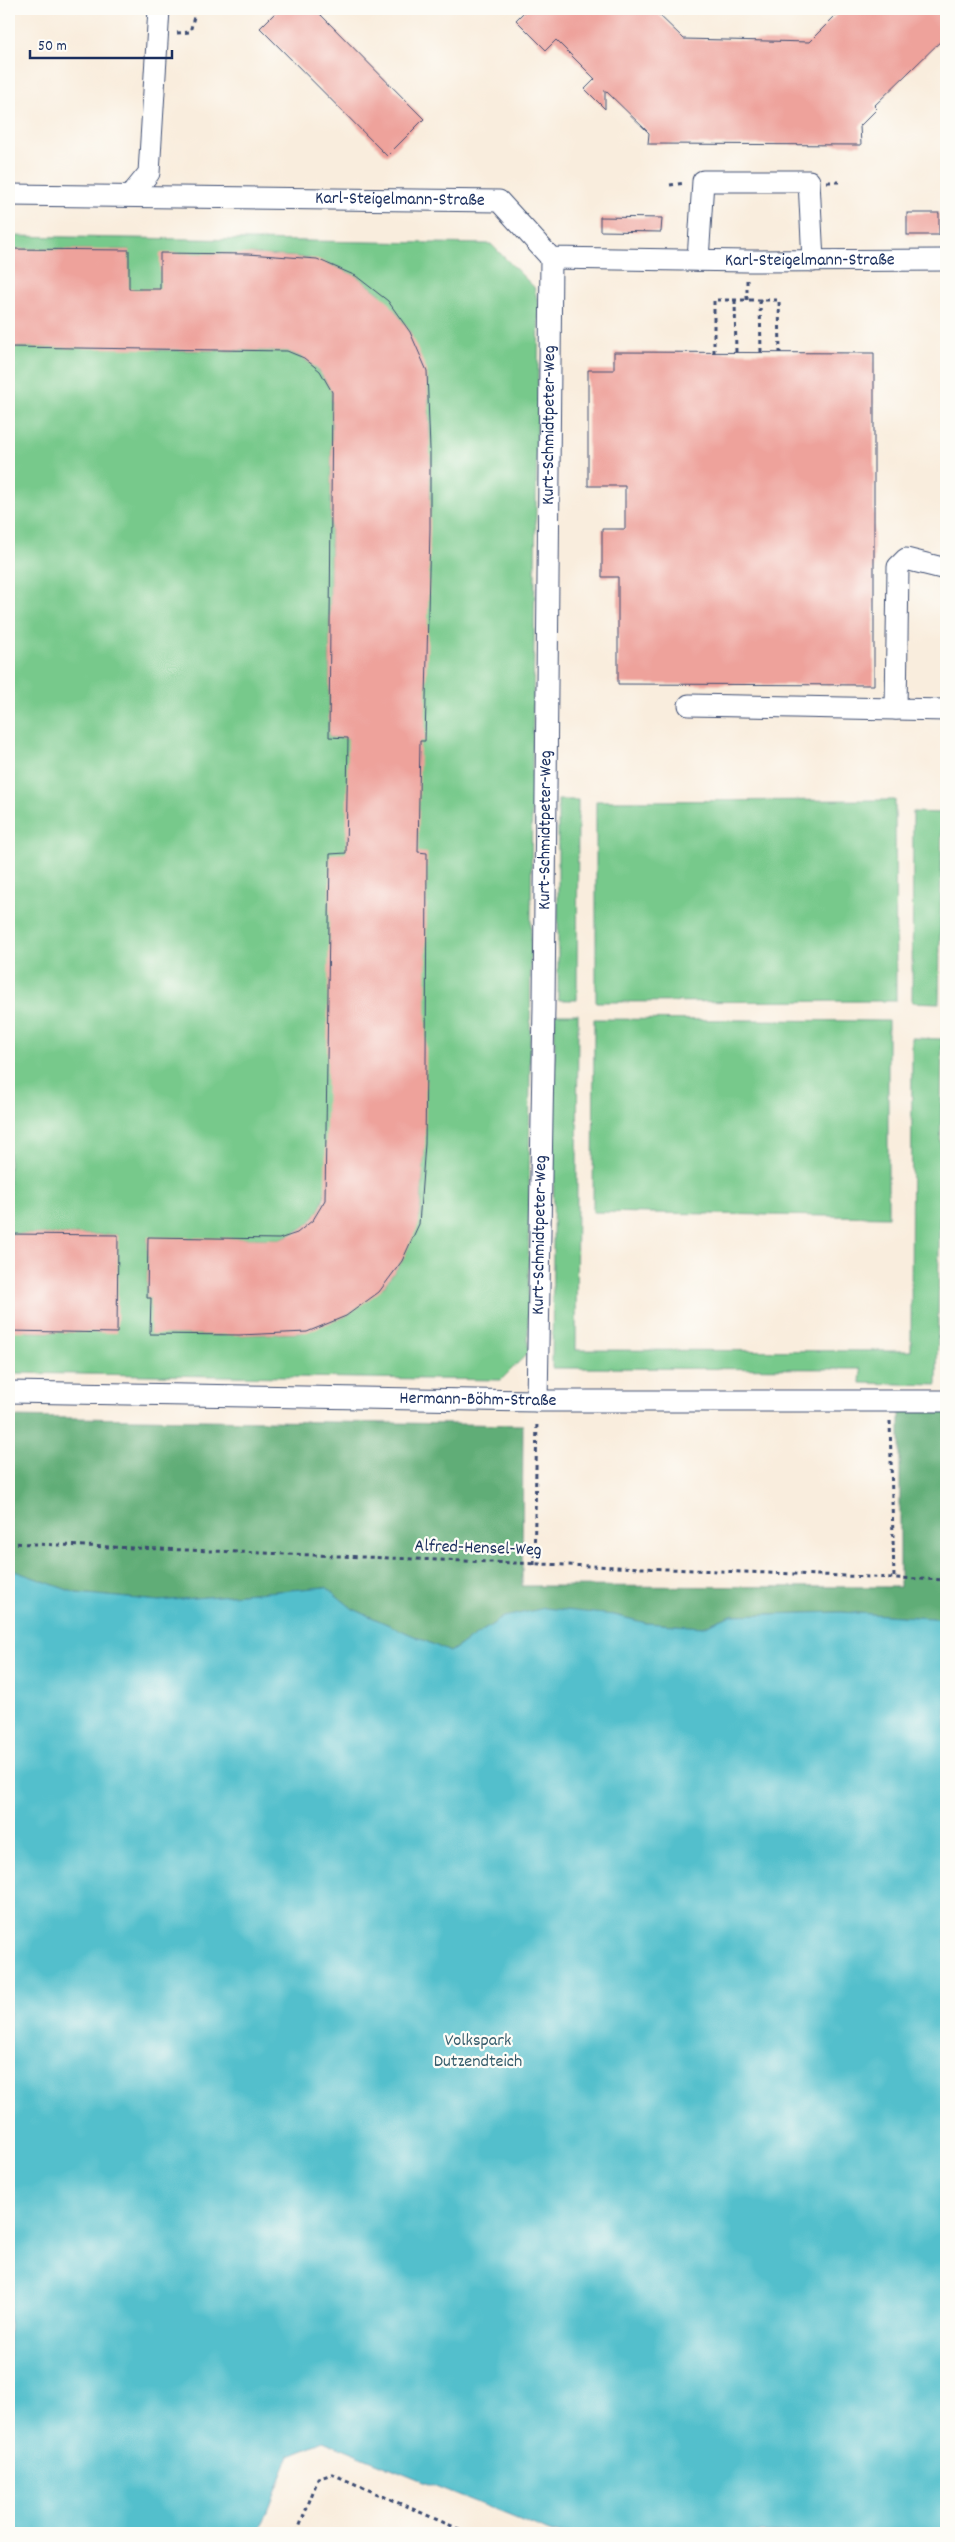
<svg xmlns="http://www.w3.org/2000/svg" width="955" height="2542" font-family="Dekko,sans-serif">
  <style>
    .green { fill: #77c98b; stroke: #497c74; fill-rule: evenodd }
    .forest { fill: #61ad77; stroke: #3e6e6a }
    .water { fill: #52bfcc; stroke: #367795 }
    .building { fill: #eea29b }
    .lines { fill: none; stroke-linecap: round; stroke-linejoin: round }
    .minor-casing { stroke: #3c4c71; stroke-width: 23 }
    .path { stroke: #3c4c71; stroke-width: 3; stroke-dasharray: 4 4; stroke-linecap: butt }
    .minor { stroke: #fff; stroke-width: 21 }
    .labels { text-anchor: middle; dominant-baseline: central; stroke-width: 4.5; stroke-linejoin: round; paint-order: stroke }
    .street-label { font-size: 18px; fill: #1b2f5e; stroke: #fdfcf7 }
    .park-label { font-size: 18px; fill: #375d6c; stroke: #fdfcf7 }
  </style>
  <rect width="100%" height="100%" fill="#fdfcf7"/>
  <filter id="ink" filterUnits="userSpaceOnUse"><feTurbulence type="fractalNoise" baseFrequency=".02" numOctaves="2"/><feDisplacementMap in="SourceGraphic" scale="10" xChannelSelector="R" yChannelSelector="G"/><feConvolveMatrix kernelMatrix="1 2 1 2 8 2 1 2 1" color-interpolation-filters="sRGB"/></filter>
  <filter id="wash" filterUnits="userSpaceOnUse"><feTurbulence type="fractalNoise" baseFrequency=".0096" numOctaves="4" result="noise"/><feDisplacementMap in="SourceGraphic" scale="20" xChannelSelector="R" yChannelSelector="G"/><feGaussianBlur stdDeviation="1.12" result="paint"/><feColorMatrix in="noise" values="0 0 0 0 0 0 0 0 0 0 0 0 0 0 0 0 0 1.4 0 .05"/><feComposite in="paint" operator="in"/></filter>
  <g filter="url(#wash)">
    <rect width="100%" height="100%" fill="#f9eddd"/>
    <!-- green -->
    <g class="green">
      <path d="M9,236L491,244L534,287L539,306L532,775L528,1353L501,1380L9,1373V1331L28,1297L27,1332H81L118,1235L9,1234V347H128L129,250H111V285H94L93,250L9,249ZM178,254H232V289L249,290V254L310,258L317,297L327,263L356,276L380,294L367,332L392,307L410,332L427,378L430,439L395,457H430V511L390,741L329,737L332,392C319,369 312,361 287,351L157,350L156,289H177ZM425,1012L424,1154L420,1216L402,1261L384,1286L346,1316L300,1333L239,1335V1300H222V1335L168,1334V1299L147,1298L148,1238L279,1239C310,1228 323,1214 327,1181Z"/>
      <polygon points="558,800 578,800 577,1000 558,1000"/>
      <polygon points="895,800 896,1001 596,1002 596,801"/>
      <polygon points="913,812 942,813 939,1003 912,1002"/>
      <polygon points="555,1014 578,1014 576,1350 911,1351 912,1038 942,1039 937,1385 860,1383 861,1369 552,1368"/>
      <polygon points="594,1019 888,1021 888,1217 593,1212"/>
    </g>
    <!-- forest -->
    <polygon class="forest" points="900,1407 946,1408 946,1619 841,1612 732,1615 703,1627 646,1623 614,1615 504,1617 450,1652 353,1609 326,1587 159,1601 76,1593 9,1569 9,1417 523,1425 522,1586 900,1587"/>
    <!-- water -->
    <polygon class="water" points="9,1569 76,1593 159,1601 326,1587 353,1609 450,1652 504,1617 545,1608 614,1615 646,1623 703,1627 732,1615 841,1612 946,1619 946,2533 552,2533 324,2441 290,2455 259,2533 9,2533"/>
    <g id="blocks">
      <!-- building -->
      <g class="building">
        <polygon points="279,9 315,9 424,119 387,156 260,28"/>
        <polygon points="527,9 653,9 684,39 809,42 842,9 946,9 946,36 874,106 877,109 860,126 861,145 648,144 649,133 605,90 605,109 585,89 595,79 556,40 546,50 516,20"/>
        <rect x="907" y="213" width="32" height="22"/>
        <polygon points="600,217 662,218 661,232 600,231"/>
        <polygon points="9,249 129,250 129,289 160,289 160,253 248,254 317,259 356,276 388,301 410,332 427,371 430,449 430,528 425,741 420,741 418,852 427,853 426,1065 425,1144 419,1224 402,1261 379,1292 346,1316 307,1332 239,1335 150,1334 151,1298 147,1298 148,1237 279,1239 297,1233 313,1220 325,1200 330,854 346,853 348,738 329,737 332,392 320,371 304,358 287,351 9,347"/>
        <polygon points="614,352 874,353 874,685 618,684 618,577 602,577 602,529 625,529 625,486 588,486 588,370 614,370"/>
        <polygon points="9,1234 118,1235 117,1333 9,1331"/>
      </g>
    </g>
  </g>
  <g filter="url(#ink)">
    <use href="#blocks" fill-opacity="0" stroke="#3c4c71" stroke-width="1"/>
    <g class="lines">
      <!-- minor casing -->
      <g class="minor-casing">
        <g id="minor">
          <path id="s1" d="M9,195L499,201L551,258L747,261L946,260"/>
          <polyline points="131,195 149,173 159,9"/>
          <polyline points="698,260 703,181 809,181 813,261"/>
          <polyline points="689,705 946,710"/>
          <polyline points="896,709 898,567 906,559 946,569"/>
          <path id="s2" d="M9,1392L537,1401H946"/>
          <path id="s3" d="M537,1401L544,1006L551,258"/>
        </g>
      </g>
      <!-- path -->
      <g class="path">
        <polyline points="177,33 190,32 196,9"/>
        <polyline points="827,182 842,182"/>
        <polyline points="670,185 685,183"/>
        <polyline points="747,280 747,300"/>
        <polyline points="735,300 736,353"/>
        <polyline points="760,300 761,353"/>
        <polyline points="714,353 714,300 779,300 780,353"/>
        <polyline points="890,1421 894,1577"/>
        <polyline points="9,1543 946,1580"/>
        <polyline points="534,1565 537,1421"/>
        <polyline points="297,2533 318,2479 332,2474 468,2533"/>
      </g>
      <!-- minor -->
      <use href="#minor" class="minor"/>
    </g>
  </g>
  <g class="labels">
    <!-- street labels -->
    <g class="street-label">
      <text stroke="none"><textPath href="#s1" startOffset="391">Karl-Steigelmann-Straße</textPath></text>
      <text stroke="none"><textPath href="#s1" startOffset="826">Karl-Steigelmann-Straße</textPath></text>
      <text stroke="none"><textPath href="#s3" startOffset="976">Kurt-Schmidtpeter-Weg</textPath></text>
      <text stroke="none"><textPath href="#s3" startOffset="571">Kurt-Schmidtpeter-Weg</textPath></text>
      <text stroke="none"><textPath href="#s3" startOffset="166">Kurt-Schmidtpeter-Weg</textPath></text>
      <text stroke="none"><textPath href="#s2" startOffset="469">Hermann-Böhm-Straße</textPath></text>
      <text transform="translate(478 1549) rotate(2)">Alfred-Hensel-Weg</text>
    </g>
    <!-- park labels -->
    <g class="park-label">
      <text x="478" y="2041">Volkspark<tspan x="478" dy="21">Dutzendteich</tspan></text>
    </g>
  </g>
  <!-- margin -->
  <rect width="955" height="2542" fill="none" stroke="#fdfcf7" stroke-width="30"/>
  <!-- scale -->
  <path d="M30 50v8h142v-8" fill="none" stroke="#1b2f5e" stroke-width="2.5"/>
  <text x="38" y="50" font-size="15" fill="#1b2f5e" stroke="#fdfcf7" stroke-width="4" paint-order="stroke">50 m</text>
</svg>
